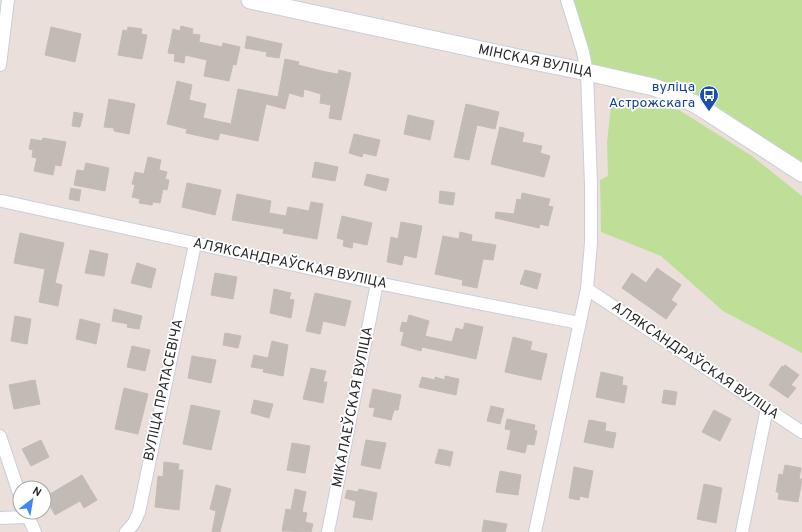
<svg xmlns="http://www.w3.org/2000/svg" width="802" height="532" font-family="Overpass,sans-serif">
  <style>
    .green { fill: #bfdf98 }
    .building { fill: #c2bbb5; stroke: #c5bbb4 }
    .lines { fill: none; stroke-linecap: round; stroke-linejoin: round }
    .street-casing { stroke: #c8cfd9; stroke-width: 14 }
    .secondary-casing { stroke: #c8cfd9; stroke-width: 19 }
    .street { stroke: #fff; stroke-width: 12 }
    .secondary { stroke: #fff; stroke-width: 17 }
    .labels { text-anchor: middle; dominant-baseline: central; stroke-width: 3.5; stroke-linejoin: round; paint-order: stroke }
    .street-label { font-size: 14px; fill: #282828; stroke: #fff }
    .transit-label { font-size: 14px; fill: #164399; stroke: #fff; text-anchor: end }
  </style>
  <rect width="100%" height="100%" fill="#eadfda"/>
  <!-- green -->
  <g class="green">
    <polygon points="567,0 802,0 802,173 720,118 587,72"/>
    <polygon points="612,97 679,110 752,156 802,196 802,353 723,311 661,256 601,232 600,180 608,176 607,142"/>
  </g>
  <!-- building -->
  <g class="building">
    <polygon points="181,26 193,29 192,34 200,35 199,42 222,47 223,43 240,47 236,65 233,64 229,81 204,76 207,60 185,55 184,63 174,61 175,54 168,53 173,29 180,31"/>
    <polygon points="51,27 81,34 75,62 45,55"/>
    <polygon points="128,27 142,29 141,34 147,35 142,59 118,55 123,30 127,31"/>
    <polygon points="247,36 282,44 279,58 266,56 267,52 245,48"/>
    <polygon points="285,59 299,62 298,65 326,72 338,74 339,70 351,73 341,120 329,118 331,105 320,103 321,94 304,89 303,97 289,93 285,109 266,104 258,141 220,133 218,140 186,133 187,129 167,124 177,81 192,85 189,100 206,104 203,118 231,124 238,89 278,97"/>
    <polygon points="109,99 135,104 129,134 114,131 114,128 104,127"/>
    <polygon points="466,104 499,112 495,129 477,125 469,160 454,157"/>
    <polygon points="74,112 83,114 80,127 72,126"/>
    <polygon points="408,115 434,121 430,140 404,134"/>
    <polygon points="500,127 524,133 522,142 542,146 540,153 550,156 544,177 491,164"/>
    <polygon points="354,134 380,140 376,156 363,153 362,157 349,153"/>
    <polygon points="43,138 66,142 61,166 55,165 53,175 34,171 37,158 32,157 33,150 29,149 31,139 42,141"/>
    <polygon points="148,157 161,160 159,170 167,172 165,179 169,180 167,190 163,189 160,203 153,202 152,205 139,203 140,199 132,197 135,185 132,184 135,172 144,174"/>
    <polygon points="315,162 338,167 335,181 312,177"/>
    <polygon points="86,163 109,168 105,191 74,185 77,170 84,171"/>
    <polygon points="367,174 389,179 386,191 364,185"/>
    <polygon points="187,183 221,190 215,215 182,207"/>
    <polygon points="71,188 81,190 79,201 69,199"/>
    <polygon points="440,191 455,193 453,205 439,203"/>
    <polygon points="522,193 550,199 548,206 553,207 548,226 540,224 539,228 495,218 496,212 514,214 517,199 521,200"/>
    <polygon points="237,194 271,201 269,213 286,216 288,207 309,211 311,202 323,204 317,239 283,233 284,229 232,220"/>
    <polygon points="342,216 372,223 367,245 353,242 352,248 343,246 344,240 337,238"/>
    <polygon points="401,222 422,226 416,258 404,255 402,265 387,262 391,237 398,239"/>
    <polygon points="460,232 472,235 471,241 496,245 493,260 483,259 477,288 462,285 463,280 435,274 443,236 459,239"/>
    <polygon points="20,233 64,243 55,283 62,285 58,306 39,302 45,269 14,263"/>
    <polygon points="90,250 108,254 104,276 85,273"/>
    <polygon points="137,263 156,269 151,288 131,283"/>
    <polygon points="657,268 681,285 671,300 677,304 666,319 622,288 632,273 646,283"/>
    <polygon points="525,270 541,274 537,289 520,284"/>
    <polygon points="215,273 237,277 233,299 211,295"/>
    <polygon points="274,289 291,293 289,299 294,300 291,318 270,313"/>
    <polygon points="315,293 351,301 345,326 323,321 320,334 306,331"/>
    <polygon points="114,309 142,316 139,329 127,327 128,324 112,321"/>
    <polygon points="409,315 429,321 425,336 452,342 456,328 463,330 465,323 483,327 476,359 422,347 421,351 401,345 404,332 400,331 402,322 407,323"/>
    <polygon points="15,316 31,319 27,344 11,341"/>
    <polygon points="80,319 100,324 96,344 76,339"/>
    <polygon points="225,333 241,336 238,348 223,345"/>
    <polygon points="513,337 532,342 530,350 547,354 541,380 505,372"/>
    <polygon points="272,341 288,345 283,376 263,372 264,369 251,367 254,355 268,358"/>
    <polygon points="132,346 150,350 145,371 127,367"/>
    <polygon points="192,356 216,360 211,383 188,378"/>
    <polygon points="785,365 799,375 791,385 796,388 788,398 769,385 782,366 784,367"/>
    <polygon points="311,368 326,371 323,382 327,382 323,403 303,399"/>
    <polygon points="601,372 623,377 622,385 627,386 624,403 596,397"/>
    <polygon points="445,376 459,379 456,395 419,387 422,377 435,380 435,377 445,380"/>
    <polygon points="35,380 40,404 14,409 9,385"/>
    <polygon points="124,388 148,394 138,434 115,429"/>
    <polygon points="373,389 401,395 398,410 394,410 391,420 373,416 375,408 369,407"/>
    <polygon points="664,390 677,392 675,405 662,403"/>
    <polygon points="254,400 273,404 269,418 251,413"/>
    <polygon points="191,405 220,411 211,450 183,444"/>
    <polygon points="491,406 504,409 500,424 487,421"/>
    <polygon points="714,410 731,419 720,441 702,432"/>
    <polygon points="507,419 535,425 534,430 537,431 534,445 527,444 525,453 507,449 511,430 505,429"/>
    <polygon points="589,420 606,423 605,431 616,433 613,448 584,442"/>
    <polygon points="41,440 49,457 31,466 22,449"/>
    <polygon points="366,440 386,443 380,469 361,465"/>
    <polygon points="292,443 310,446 305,473 287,470"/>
    <polygon points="439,449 453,452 450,466 435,463"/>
    <polygon points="164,462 179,464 178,470 183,470 179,510 155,507 158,476 163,477"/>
    <polygon points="785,465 801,468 799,479 802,479 798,502 778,499 779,492 776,492 779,474 783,475"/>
    <polygon points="574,467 593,471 588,498 580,496 579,500 569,498"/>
    <polygon points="500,471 521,475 518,495 496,492"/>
    <polygon points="82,475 97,500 84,508 80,501 55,515 45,497"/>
    <polygon points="704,484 722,488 716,523 697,519"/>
    <polygon points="216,485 231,489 220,532 212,532 216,511 210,509"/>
    <polygon points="295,489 306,492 302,512 307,513 305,522 313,524 311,532 282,531 286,509 291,510"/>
    <polygon points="359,489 377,493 372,520 353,517 356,501 345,498 347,490 358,492"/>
    <polygon points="484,520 507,524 505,532 482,532"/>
  </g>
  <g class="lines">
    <!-- street casing -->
    <g class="street-casing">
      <g id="street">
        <polyline points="0,65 8,0"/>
        <polyline points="2,201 377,283 579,323"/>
        <polyline points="587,289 802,432"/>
        <polyline points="0,436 20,496"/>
        <polyline points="26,512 35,532"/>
        <polyline points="0,518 27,517"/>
        <polyline points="126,532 134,523 139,512 195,244"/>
        <polyline points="328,532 377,283"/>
        <polyline points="535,532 587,289 591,243 591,185 587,72 583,52 567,0"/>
        <polyline points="742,532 767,408"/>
      </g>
    </g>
    <!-- secondary casing -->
    <g class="secondary-casing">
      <g id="secondary">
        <path id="s1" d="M250,0L514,57L587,72L653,87L676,95L697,105L802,173"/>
      </g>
    </g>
    <!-- street -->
    <use href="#street" class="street"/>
    <!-- secondary -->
    <use href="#secondary" class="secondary"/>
  </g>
  <!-- icons -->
  <defs>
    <g id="bus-pin" transform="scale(1)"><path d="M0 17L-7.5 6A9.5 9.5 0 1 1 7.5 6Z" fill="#1a4fb4" stroke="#fff"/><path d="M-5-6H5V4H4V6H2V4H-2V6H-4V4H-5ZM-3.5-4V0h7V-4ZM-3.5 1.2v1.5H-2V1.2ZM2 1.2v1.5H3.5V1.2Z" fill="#fff"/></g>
  </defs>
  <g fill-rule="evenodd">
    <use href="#bus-pin" x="709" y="95"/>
  </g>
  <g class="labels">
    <!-- street labels -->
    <g class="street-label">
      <text stroke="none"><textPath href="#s1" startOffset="292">МІНСКАЯ ВУЛІЦА</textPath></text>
      <text transform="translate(290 264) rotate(12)">АЛЯКСАНДРАЎСКАЯ ВУЛІЦА</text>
      <text transform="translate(695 361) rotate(34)">АЛЯКСАНДРАЎСКАЯ ВУЛІЦА</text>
      <text transform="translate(164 390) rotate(-78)">ВУЛІЦА ПРАТАСЕВІЧА</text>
      <text transform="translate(353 407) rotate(-79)">МІКАЛАЕЎСКАЯ ВУЛІЦА</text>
    </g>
    <!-- transit labels -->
    <g class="transit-label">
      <text x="695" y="87">вуліца<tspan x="695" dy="16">Астрожскага</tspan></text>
    </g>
  </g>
  <!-- north arrow -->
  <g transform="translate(32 500) rotate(31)"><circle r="19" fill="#ffffff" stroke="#a9a9a9"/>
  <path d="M0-3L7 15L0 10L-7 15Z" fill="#3f87f2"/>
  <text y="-6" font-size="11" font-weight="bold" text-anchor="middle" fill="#282828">N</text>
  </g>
</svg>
